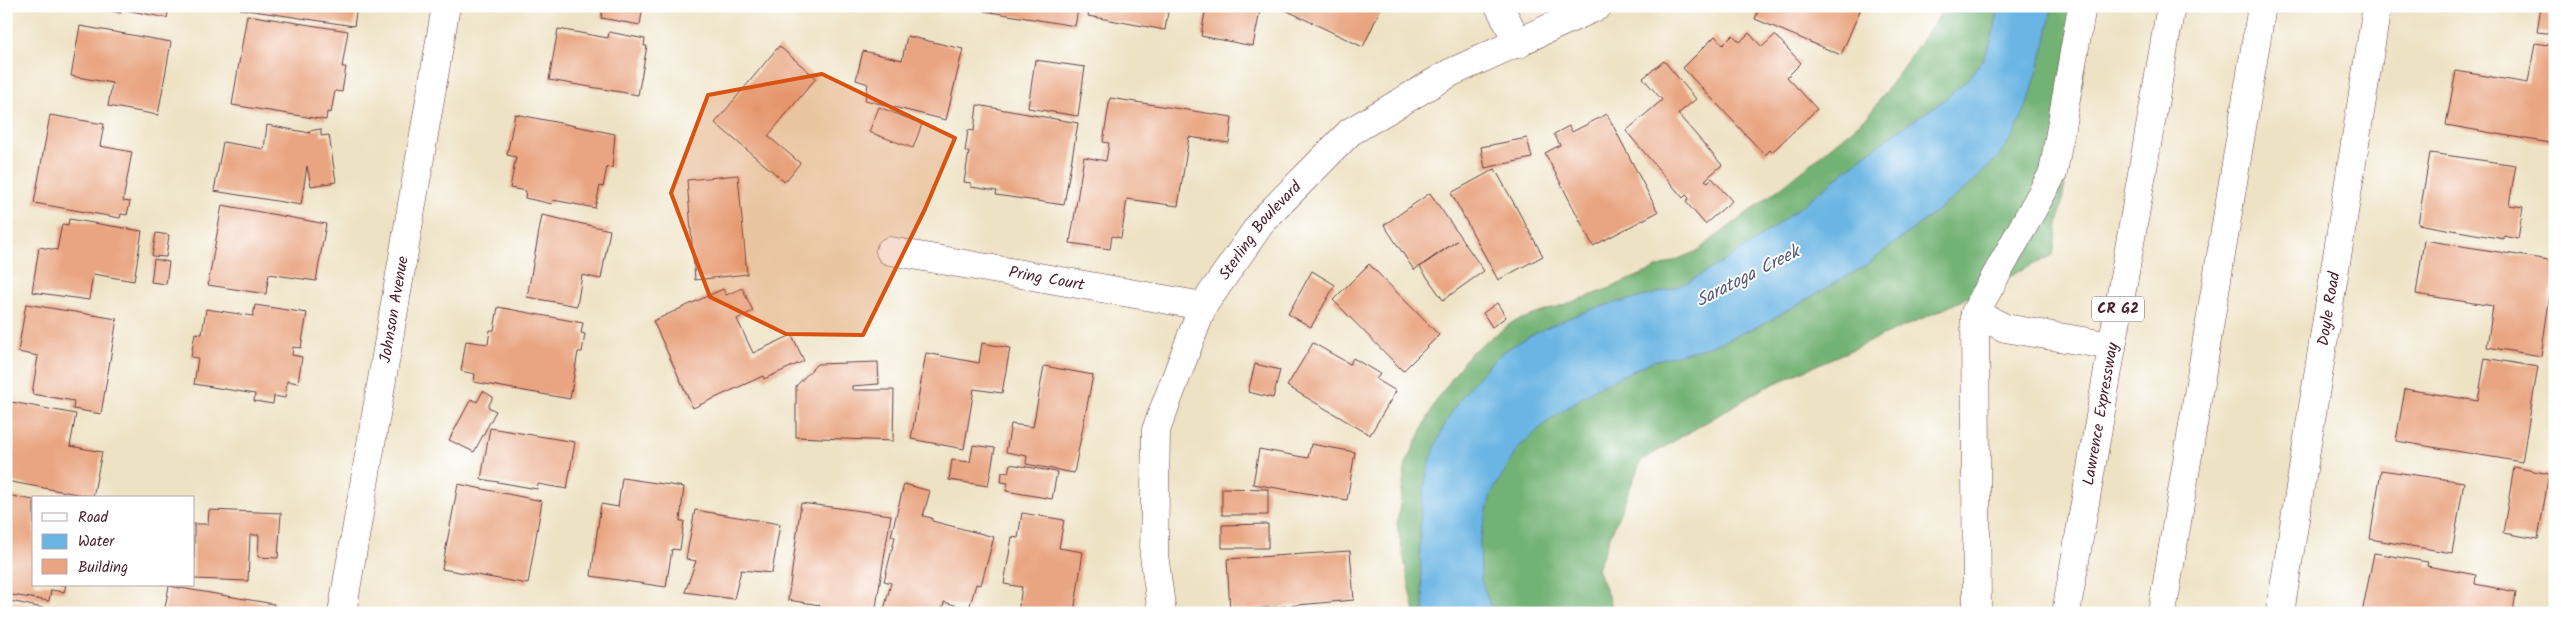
<svg xmlns="http://www.w3.org/2000/svg" width="2561" height="619" font-family="Kalam,sans-serif">
  <style>
    .forest { fill: #73b274; stroke: #5e6850 }
    .water { fill: #6bb5e3; stroke: #5a6a87 }
    .building { fill: #e9a581 }
    .lines { fill: none; stroke-linecap: round; stroke-linejoin: round }
    .minor-casing { stroke: #633c42; stroke-width: 29 }
    .highway-casing { stroke: #633c42; stroke-width: 29 }
    .minor { stroke: #fff; stroke-width: 28 }
    .highway { stroke: #fff; stroke-width: 28 }
    .marked { fill: #d8530f; fill-opacity: 0.2; stroke: #d8530f; stroke-width: 4; stroke-linejoin: round }
    .labels { text-anchor: middle; dominant-baseline: central; stroke-width: 4; stroke-linejoin: round; paint-order: stroke }
    .shield { fill: #fff; stroke: #80626b; stroke-width: 1 }
    .shield-label { font-size: 15px; font-weight: bold; fill: #4a1f2b }
    .street-label { font-size: 16px; fill: #4a1f2b; stroke: #fff }
    .water-label { font-size: 18px; font-style: italic; fill: #575b75; stroke: #fff }
  </style>
  <rect width="100%" height="100%" fill="#fff"/>
  <filter id="ink" filterUnits="userSpaceOnUse"><feTurbulence type="fractalNoise" baseFrequency=".02" numOctaves="2"/><feDisplacementMap in="SourceGraphic" scale="10" xChannelSelector="R" yChannelSelector="G"/><feConvolveMatrix kernelMatrix="1 2 1 2 8 2 1 2 1" color-interpolation-filters="sRGB"/></filter>
  <filter id="wash" filterUnits="userSpaceOnUse"><feTurbulence type="fractalNoise" baseFrequency=".0096" numOctaves="4" result="noise"/><feDisplacementMap in="SourceGraphic" scale="20" xChannelSelector="R" yChannelSelector="G"/><feGaussianBlur stdDeviation="1.12" result="paint"/><feColorMatrix in="noise" values="0 0 0 0 0 0 0 0 0 0 0 0 0 0 0 0 0 1.4 0 .05"/><feComposite in="paint" operator="in"/></filter>
  <g filter="url(#wash)">
    <rect width="100%" height="100%" fill="#eee2c4"/>
    <!-- forest -->
    <polygon class="forest" points="1946,6 2095,6 2053,255 1946,308 1762,389 1641,461 1597,569 1615,613 1415,613 1397,525 1406,464 1435,403 1469,354 1513,322 1598,293 1697,251 1788,182 1868,116"/>
    <!-- water -->
    <path class="water" d="M1999,6H2052L2046,42L2029,100L2016,131L1998,157L1970,185L1868,264L1765,323L1712,346L1653,361L1596,388L1548,421L1518,448L1491,495L1480,540L1481,580L1493,613H1425C1414,526 1416,444 1479,376C1485,370 1491,362 1498,356C1523,337 1557,322 1587,311C1620,299 1656,298 1688,282C1760,244 1821,189 1885,140C1919,115 1960,96 1983,59C1992,43 1996,23 1999,6Z"/>
    <g id="blocks">
      <!-- building -->
      <g class="building">
        <polygon points="93,6 169,6 167,18 121,9 121,13 93,8"/>
        <polygon points="240,6 357,6 354,26 240,9"/>
        <polygon points="603,6 643,6 640,25 601,18"/>
        <polygon points="985,6 1072,6 1078,9 1075,26 984,11"/>
        <polygon points="1090,6 1169,6 1165,30 1088,16"/>
        <polygon points="1206,6 1261,6 1253,46 1201,36"/>
        <polygon points="1277,6 1382,6 1363,47"/>
        <polygon points="1760,6 1856,6 1861,8 1841,55 1755,19"/>
        <polygon points="2541,6 2555,6 2555,34 2537,32"/>
        <polygon points="247,15 348,31 342,67 346,67 342,92 335,91 331,113 327,112 326,120 232,105"/>
        <polygon points="80,26 171,42 158,115 108,106 112,83 71,76"/>
        <polygon points="558,29 608,38 609,32 645,39 644,46 647,46 638,95 549,80"/>
        <polygon points="1749,33 1762,47 1775,35 1801,63 1787,77 1817,109 1772,152 1770,150 1765,155 1683,68 1715,36 1723,45 1733,35 1740,42"/>
        <polygon points="907,36 963,49 946,120 865,100 868,84 856,80 863,51 902,60"/>
        <polygon points="2535,43 2555,46 2555,144 2446,125 2456,71 2528,83"/>
        <polygon points="779,46 816,78 768,136 800,163 785,182 715,123"/>
        <polygon points="1035,60 1085,67 1078,116 1028,108"/>
        <polygon points="1664,61 1696,99 1678,114 1722,165 1705,180 1708,182 1712,178 1732,201 1705,224 1686,202 1689,198 1686,195 1683,198 1626,131 1662,100 1643,78"/>
        <polygon points="1110,98 1232,117 1229,143 1189,137 1178,206 1127,199 1121,238 1112,236 1110,249 1070,243 1084,157 1106,161 1109,143 1103,142"/>
        <polygon points="977,105 1078,123 1064,205 996,195 997,191 971,187 971,183 964,182 969,152 965,152 968,130 974,131"/>
        <polygon points="879,107 922,124 913,148 869,132"/>
        <polygon points="515,114 615,134 612,168 607,167 603,187 600,186 595,208 553,200 552,204 525,198 526,191 510,188 516,157 507,155"/>
        <polygon points="1607,114 1658,212 1593,246 1545,153 1560,145 1554,134 1569,126 1572,132"/>
        <polygon points="50,115 104,124 100,146 132,152 123,201 130,202 127,215 121,214 120,218 34,203"/>
        <polygon points="267,125 310,133 309,131 321,129 321,136 329,135 336,182 311,186 307,166 301,205 214,191 223,142 264,149"/>
        <polygon points="1527,138 1532,158 1485,168 1481,147"/>
        <polygon points="2430,153 2516,165 2509,205 2523,207 2518,239 2504,236 2504,239 2418,224"/>
        <polygon points="1495,169 1543,256 1498,280 1451,193"/>
        <polygon points="738,175 747,274 695,280 687,180"/>
        <polygon points="1430,193 1484,271 1443,300 1420,267 1457,241 1414,270 1384,225"/>
        <polygon points="222,205 326,224 316,281 269,274 266,294 208,285"/>
        <polygon points="542,215 610,230 601,279 582,275 577,306 527,297"/>
        <polygon points="69,219 142,231 134,281 93,274 89,300 32,292 39,247 57,250 62,224 68,225"/>
        <polygon points="156,233 169,235 166,257 152,256"/>
        <polygon points="2424,240 2555,261 2541,356 2487,347 2493,306 2416,294"/>
        <polygon points="154,259 169,262 166,284 151,282"/>
        <polygon points="1369,264 1439,335 1403,371 1333,300"/>
        <polygon points="1312,271 1335,285 1311,327 1288,314"/>
        <polygon points="742,288 753,311 737,319 753,353 792,335 804,361 764,379 763,376 693,408 653,321 723,289 726,295"/>
        <polygon points="1497,303 1506,317 1492,327 1483,313"/>
        <polygon points="26,304 117,319 101,414 73,409 74,401 32,394 38,356 18,352"/>
        <polygon points="255,305 307,313 301,348 293,347 292,355 302,357 298,383 287,381 285,398 274,396 273,404 254,401 255,394 194,384 198,358 191,357 195,333 202,334 206,309 253,316"/>
        <polygon points="498,307 583,323 581,333 585,334 582,352 578,352 570,399 474,382 475,374 461,371 466,341 488,344 490,330 494,330"/>
        <polygon points="982,343 1010,348 1002,393 974,389 964,449 911,439 926,353 979,363"/>
        <polygon points="1313,343 1350,364 1353,358 1380,374 1376,379 1396,391 1370,435 1287,386"/>
        <polygon points="2485,358 2538,367 2522,462 2396,441 2405,389 2478,401"/>
        <polygon points="878,362 879,384 852,386 852,390 894,390 893,441 796,437 796,386 817,364"/>
        <polygon points="1255,364 1280,370 1273,398 1248,392"/>
        <polygon points="1044,366 1093,375 1074,473 1026,464 1027,456 1006,452 1011,424 1033,427"/>
        <polygon points="483,391 493,397 488,407 496,411 474,452 449,440 471,399 477,402"/>
        <polygon points="6,401 76,414 70,446 102,452 93,497 6,481"/>
        <polygon points="490,428 575,442 567,489 538,484 537,489 481,479"/>
        <polygon points="1311,444 1355,452 1347,500 1253,484 1259,449 1308,458"/>
        <polygon points="973,445 995,448 988,486 949,480 952,460 970,462"/>
        <polygon points="1010,464 1057,472 1052,499 1006,491 1008,483 1001,482 1002,472 1008,473"/>
        <polygon points="2514,467 2549,474 2538,539 2503,533"/>
        <polygon points="2381,470 2464,482 2452,553 2370,539"/>
        <polygon points="622,478 684,487 680,521 684,521 680,550 672,549 666,587 591,576 601,504 618,507"/>
        <polygon points="458,484 542,501 528,584 442,569"/>
        <polygon points="904,484 930,491 923,516 932,518 932,521 994,537 981,585 976,584 969,609 944,602 942,613 889,613 884,610 891,583 884,581 895,537 891,536"/>
        <polygon points="1222,488 1268,489 1268,515 1222,515"/>
        <polygon points="6,495 34,500 34,585 66,585 64,592 51,590 49,601 6,594"/>
        <polygon points="801,503 891,515 875,613 818,613 820,605 788,600"/>
        <polygon points="209,510 281,513 278,558 258,557 259,535 250,535 248,581 194,579 194,524 208,524"/>
        <polygon points="695,510 780,524 772,573 741,570 734,599 685,592 696,561 686,559"/>
        <polygon points="1022,513 1064,520 1059,548 1083,552 1074,613 1018,613 1022,587 1004,584 1012,537 1018,538"/>
        <polygon points="1268,524 1268,548 1222,548 1222,525"/>
        <polygon points="1350,551 1354,600 1230,611 1227,559"/>
        <polygon points="2374,553 2428,562 2427,566 2476,575 2475,584 2516,592 2513,613 2362,613"/>
        <polygon points="169,586 274,604 272,613 164,613"/>
        <polygon points="6,600 61,612 61,613 6,613"/>
      </g>
    </g>
  </g>
  <g filter="url(#ink)">
    <use href="#blocks" fill-opacity="0" stroke="#633c42" stroke-width="1"/>
    <g class="lines">
      <!-- minor casing -->
      <g class="minor-casing">
        <g id="minor">
          <polyline points="1499,6 1519,44"/>
          <path id="s1" d="M890,251L1203,306"/>
          <polyline points="1975,313 2005,328 2112,346"/>
          <path id="s2" d="M342,613L446,6"/>
          <path id="s3" d="M1162,613L1154,555L1156,430L1203,306L1263,220L1350,132L1450,73L1598,6"/>
          <polyline points="1977,613 1975,313 2053,173 2082,6"/>
          <path id="s4" d="M2280,613L2377,6"/>
        </g>
      </g>
      <!-- highway casing -->
      <g class="highway-casing">
        <g id="highway">
          <path id="s5" d="M2066,613L2171,6"/>
          <polyline points="2162,613 2262,6"/>
        </g>
      </g>
      <!-- minor -->
      <use href="#minor" class="minor"/>
      <!-- highway -->
      <use href="#highway" class="highway"/>
    </g>
  </g>
  <!-- marked area -->
  <path class="marked" d="M822,74L955,138L925,209L863,335L786,334L710,297L671,193L708,95Z"/>
  <g class="labels">
    <!-- shield labels -->
    <rect class="shield" x="2092" y="296.5" width="52" height="25" rx="4"/>
    <g class="shield-label">
      <text x="2118" y="309">CR G2</text>
    </g>
    <!-- street labels -->
    <g class="street-label">
      <text stroke="none"><textPath href="#s3" startOffset="411">Sterling Boulevard</textPath></text>
      <text stroke="none"><textPath href="#s1" startOffset="159">Pring Court</textPath></text>
      <text stroke="none"><textPath href="#s4" startOffset="308">Doyle Road</textPath></text>
      <text stroke="none"><textPath href="#s2" startOffset="308">Johnson Avenue</textPath></text>
      <text stroke="none"><textPath href="#s5" startOffset="202">Lawrence Expressway</textPath></text>
    </g>
    <!-- water labels -->
    <g class="water-label">
      <text transform="translate(1748 277) rotate(-27)">Saratoga Creek</text>
    </g>
  </g>
  <!-- margin -->
  <rect width="2561" height="619" fill="none" stroke="#fff" stroke-width="25"/>
  <!-- legend -->
  <rect x="32" y="496" width="162" height="90" fill="#ffffff" stroke="#b7a5aa"/>
  <rect x="42" y="513" width="25" height="8" fill="#ffffff" stroke="#b7a5aa"/>
  <text x="78" y="522" font-size="15" fill="#4a1f2b">Road</text>
  <rect x="42" y="534" width="25" height="15" fill="#6bb5e3" stroke="#b7a5aa"/>
  <text x="78" y="546" font-size="15" fill="#4a1f2b">Water</text>
  <rect x="42" y="559" width="25" height="15" fill="#e9a581" stroke="#b7a5aa"/>
  <text x="78" y="572" font-size="15" fill="#4a1f2b">Building</text>
</svg>
